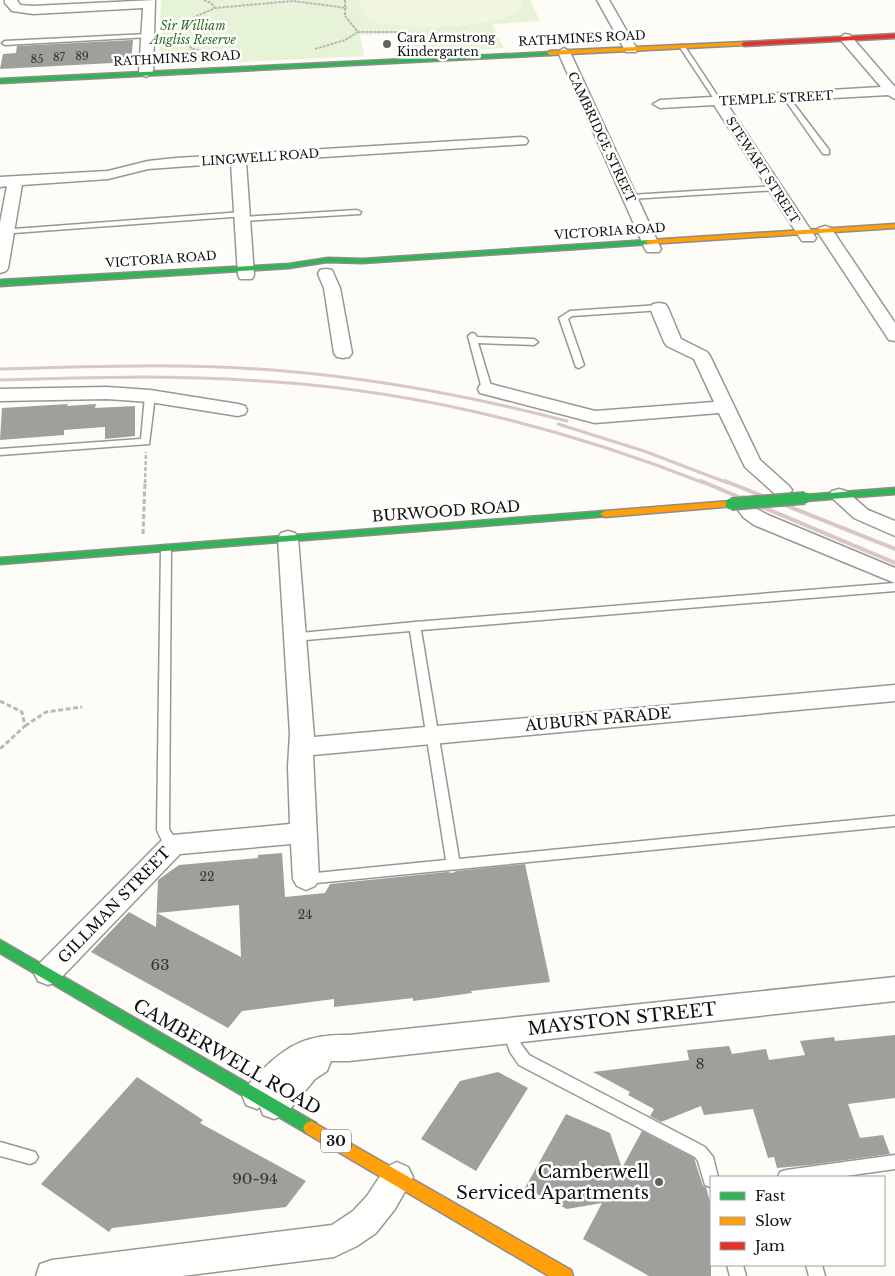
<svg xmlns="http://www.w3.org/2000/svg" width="895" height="1276" font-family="'Libre Baskerville',serif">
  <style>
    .green { fill: #e7f3d7 }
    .pitch { fill: #f0f6e1 }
    .building { fill: #a19f9c; fill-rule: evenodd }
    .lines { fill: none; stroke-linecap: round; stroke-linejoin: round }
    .lane-casing { stroke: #979795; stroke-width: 3 }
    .street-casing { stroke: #979795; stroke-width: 3 }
    .fast-casing { stroke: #8e8d8b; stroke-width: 3 }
    .slow-casing { stroke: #8e8d8b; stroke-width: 3 }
    .jam-casing { stroke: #8e8d8b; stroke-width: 3 }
    .path-far2 { stroke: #b9b9b8; stroke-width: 2; stroke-dasharray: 3 1; stroke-linecap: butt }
    .path-far1 { stroke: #b9b9b8; stroke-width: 2.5; stroke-dasharray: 4 2; stroke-linecap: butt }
    .path { stroke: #b9b9b8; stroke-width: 3; stroke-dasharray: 5 2.5; stroke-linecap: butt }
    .lane { fill: #fffffe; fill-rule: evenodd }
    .street { fill: #fffffe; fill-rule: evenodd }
    .fast { fill: #30b455; fill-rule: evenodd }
    .slow { fill: #ff9f0a; fill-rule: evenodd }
    .jam { fill: #e5322d; fill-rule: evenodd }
    .rail-far1 { stroke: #d9c6c7; stroke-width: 3 }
    .rail { stroke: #d9c6c7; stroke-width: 4 }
    .fast-bridge-casing { stroke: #8e8d8b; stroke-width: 14; stroke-linecap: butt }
    .fast-bridge { stroke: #30b455; stroke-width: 11 }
    .poi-dot { fill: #646362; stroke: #fff; stroke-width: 2 }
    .labels { text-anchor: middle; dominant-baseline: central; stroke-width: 5; stroke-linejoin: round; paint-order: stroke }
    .far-number-label { font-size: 11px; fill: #353434 }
    .far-park-label { font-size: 12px; font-style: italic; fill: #2f6b1f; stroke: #fff }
    .far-poi-label { font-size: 12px; fill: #111; stroke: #fff; text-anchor: start }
    .far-street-label { font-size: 12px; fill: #111; stroke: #fff }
    .number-label { font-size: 12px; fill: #353434 }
    .shield { fill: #fff; stroke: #585858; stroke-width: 1 }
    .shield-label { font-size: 14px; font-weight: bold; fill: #111 }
    .street-label { font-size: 15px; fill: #111; stroke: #fff }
    .near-number-label { font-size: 15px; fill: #353434 }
    .near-street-label { font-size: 18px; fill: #111; stroke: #fff }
    .near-poi-label { font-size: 18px; fill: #111; stroke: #fff; text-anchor: end }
  </style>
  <rect width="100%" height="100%" fill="#fdfcf7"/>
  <!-- green -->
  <polygon class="green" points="161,0 530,0 540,21 492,24 504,48 414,53 408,33 360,35 364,56 159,66"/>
  <!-- pitch -->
  <path class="pitch" d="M358,0H522V1C521,5 520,8 517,11C493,29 413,30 383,24C377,23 371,20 365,17Z"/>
  <!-- building -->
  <g class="building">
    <polygon points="133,40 131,62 0,69 3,54 16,53 17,46"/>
    <polygon points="68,404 67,406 96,404 95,408 135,406 135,436 105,439 105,427 64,430 64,435 0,440 2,408"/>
    <path d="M282,853L285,897L325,893L330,884L447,872L453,873L456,871L525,864L550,982L471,991L472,993L413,1001V998L334,1007V999L242,1011L228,1028L91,952L129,912L156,927L158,880L179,865L258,858V855ZM239,905L241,957L157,913Z"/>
    <polygon points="895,1035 895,1098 848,1104 860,1138 883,1135 890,1154 810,1165 777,1168 774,1157 768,1158 753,1109 704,1115 701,1106 661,1122 650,1116 654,1109 628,1095 630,1092 593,1072 689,1060 687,1050 729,1046 732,1054 766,1049 769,1060 805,1055 800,1041 834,1037 835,1041"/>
    <polygon points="498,1072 528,1088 476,1171 421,1139 460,1081"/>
    <polygon points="137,1077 203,1120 200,1123 306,1181 286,1207 112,1228 109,1232 41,1184"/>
    <polygon points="566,1114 610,1133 622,1168 642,1131 694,1158 703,1186 706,1187 711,1206 711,1276 649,1276 583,1239 602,1203 567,1209 525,1188"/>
  </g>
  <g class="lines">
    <!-- lane casing -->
    <g class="lane-casing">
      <g id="lane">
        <polygon points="148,34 151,36 150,37 5,45 2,43 5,41"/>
        <polygon points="680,45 684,45 721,101 720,102 716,102 679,46"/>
        <polygon points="784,96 788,96 829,150 829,154 823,154 783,97"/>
        <polygon points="775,186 778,186 778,190 630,199 626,197 630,195"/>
        <polygon points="357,210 361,212 360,214 242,221 238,219 242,217"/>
        <polygon points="242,212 245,212 245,216 0,234 0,230"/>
        <polygon points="659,305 663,308 662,310 572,316 568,319 584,365 579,368 576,367 559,318 570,311"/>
        <polygon points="472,333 475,334 477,337 534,339 538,342 534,345 478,343 492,389 487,392 482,389 469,340 468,336"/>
        <polygon points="150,393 155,396 149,444 0,455 0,449 141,439 145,396"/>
        <path d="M166,545L171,548L169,829L179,845L178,849C166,852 161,839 157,830L161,548Z"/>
        <polygon points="895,583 895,591 421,630 459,859 895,816 895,826 306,884 301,883 299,879 301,875 306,874 446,860 410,631 294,641 288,637 290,634 415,622"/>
        <polygon points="510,1025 515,1027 521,1044 529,1055 705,1147 713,1157 718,1177 711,1177 711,1187 705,1185 698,1161 695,1157 519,1065 510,1052 503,1031 505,1027"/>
        <polygon points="0,1142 35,1152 38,1157 35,1162 30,1164 0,1156"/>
        <polygon points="895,1155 895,1169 838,1177 778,1177 780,1172 786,1170"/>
        <polygon points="727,1265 743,1265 746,1276 730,1276"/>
        <polygon points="806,1265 822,1265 825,1276 809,1276"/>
      </g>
    </g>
    <!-- street casing -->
    <g class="street-casing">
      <g id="street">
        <polygon points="5,0 17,0 20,5 33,6 155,0 153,73 146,77 139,73 143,8 33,14 12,11 5,3"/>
        <polygon points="597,0 609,0 637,49 636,52 626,52"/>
        <polygon points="845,34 850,35 895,87 895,99 888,95 727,104 816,238 814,241 802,241 800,238 714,105 660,108 653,104 660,100 881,87 839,38"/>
        <polygon points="564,48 570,52 661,249 659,252 647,252 645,249 558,52"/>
        <polygon points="521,137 526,138 528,141 526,144 246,162 254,275 252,279 240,279 238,275 231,163 148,169 108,179 22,185 8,268 6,271 0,273 0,223 7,186 0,187 0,177 108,171 148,161 176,158"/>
        <polygon points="825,226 831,228 895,323 895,341 889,340 817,231 819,228"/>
        <polygon points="326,269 332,270 340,288 352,353 349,357 343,358 337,357 334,353 324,288 318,274 320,270"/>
        <polygon points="659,303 665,304 668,308 681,339 707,352 710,356 760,460 789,486 792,490 789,494 782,496 775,494 745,467 719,413 595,423 480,393 478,389 480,385 487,383 595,411 714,402 694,359 667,346 664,342 650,308 653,304"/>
        <polygon points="107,387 150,390 238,404 245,406 247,410 245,414 238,416 150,402 107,399 0,401 0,389"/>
        <polygon points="839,489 846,491 868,510 895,521 895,536 854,518 829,495 832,491"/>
        <polygon points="743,497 750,499 757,509 768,515 895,568 895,583 754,525 743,517 733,503 736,499"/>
        <polygon points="288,531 295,533 298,538 314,737 895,685 895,701 313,755 319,879 315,886 306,890 297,886 293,879 291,844 180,854 58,981 48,985 38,981 34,973 38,965 164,838 173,835 290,824 288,767 290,734 278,538 281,533"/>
        <path d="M895,977V1001L349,1061H331L327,1071L315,1079L285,1115L274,1119L263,1115L260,1107L257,1109L246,1105L242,1095C247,1085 253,1079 261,1071C289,1043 310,1034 349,1035Z"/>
        <polygon points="397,1162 408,1167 413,1177 395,1209 376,1233 357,1246 334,1257 182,1276 36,1276 40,1264 52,1260 332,1225 353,1211 367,1196 386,1167"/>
      </g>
    </g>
    <!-- fast casing -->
    <g class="fast-casing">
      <g id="fast">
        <polygon points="552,52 553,53 550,55 0,83 0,79"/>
        <polygon points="649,240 653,242 652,244 363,263 327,262 289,268 0,286 0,280 289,264 328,258 363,259"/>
        <polygon points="895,488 895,494 805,501 800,498 805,495"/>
        <polygon points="605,511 610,514 609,516 0,564 0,558"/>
        <polygon points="0,940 316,1123 319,1128 316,1133 311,1135 306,1133 0,953"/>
      </g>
    </g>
    <!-- slow casing -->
    <g class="slow-casing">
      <g id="slow">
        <polygon points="744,42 747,44 746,45 550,55 547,53 550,51"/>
        <polygon points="895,224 895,228 649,244 645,242 649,240"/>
        <polygon points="731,501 735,502 736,504 735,506 605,517 600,514 605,511"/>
        <polygon points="311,1121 571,1270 573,1276 549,1276 306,1133 303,1128 306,1123"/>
      </g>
    </g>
    <!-- jam casing -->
    <g class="jam-casing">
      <polygon id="jam" points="895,34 895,38 744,46 741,44 744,42"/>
    </g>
    <!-- path-far2 -->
    <g class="path-far2">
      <polyline points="204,0 211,3 215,8"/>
      <polyline points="345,0 345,16 358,32 400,32"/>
      <polyline points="315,49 345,40 358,32"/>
      <polyline points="219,54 193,49 181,40 182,29 188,20 215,8 293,1 347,8"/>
      <polyline points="178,57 193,49"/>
    </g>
    <!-- path-far1 -->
    <polyline class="path-far1" points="145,483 146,452"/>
    <!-- path -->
    <g class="path">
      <polyline points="143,534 145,481"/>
      <polyline points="0,701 22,712 25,726 0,749"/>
      <polyline points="25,726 46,712 82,707"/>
    </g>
    <!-- lane -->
    <use href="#lane" class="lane"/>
    <!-- street -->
    <use href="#street" class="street"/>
    <!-- fast -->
    <use href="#fast" class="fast"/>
    <!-- slow -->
    <use href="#slow" class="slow"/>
    <!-- jam -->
    <use href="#jam" class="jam"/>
    <!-- rail-far1 -->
    <g class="rail-far1">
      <path d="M0,369C95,366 190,363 284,371C380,379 474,397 567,421"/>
      <path d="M0,380C87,377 174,375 261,381C414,390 562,427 704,483"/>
      <polyline points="558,424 644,451 728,483"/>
    </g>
    <!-- rail -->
    <g class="rail">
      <polyline points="701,481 895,563"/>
      <polyline points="725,481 895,549"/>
    </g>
    <!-- fast-bridge casing -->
    <g class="fast-bridge-casing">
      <polyline id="fast-bridge" points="731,504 805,498"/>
    </g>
    <!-- fast-bridge -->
    <use href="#fast-bridge" class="fast-bridge"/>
  </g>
  <!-- markers -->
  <g class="poi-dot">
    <circle cx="387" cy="44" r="5"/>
    <circle cx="659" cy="1182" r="5"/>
  </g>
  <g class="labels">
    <!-- far-number labels -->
    <g class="far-number-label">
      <text x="82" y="56">89</text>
      <text x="59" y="57">87</text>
      <text x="37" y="59">85</text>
    </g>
    <!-- far-park labels -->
    <g class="far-park-label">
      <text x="193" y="25">Sir William<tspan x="193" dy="14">Angliss Reserve</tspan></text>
    </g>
    <!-- far-poi labels -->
    <g class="far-poi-label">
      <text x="397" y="37">Cara Armstrong<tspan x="397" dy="14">Kindergarten</tspan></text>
    </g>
    <!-- far-street labels -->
    <g class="far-street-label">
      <text transform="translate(582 38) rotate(-3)">RATHMINES ROAD</text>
      <text transform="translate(177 58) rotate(-3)">RATHMINES ROAD</text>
      <text transform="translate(776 98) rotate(-3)">TEMPLE STREET</text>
      <text transform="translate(602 137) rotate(65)">CAMBRIDGE STREET</text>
      <text transform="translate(260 157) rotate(-4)">LINGWELL ROAD</text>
      <text transform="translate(763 170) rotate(57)">STEWART STREET</text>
      <text transform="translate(610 231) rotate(-4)">VICTORIA ROAD</text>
      <text transform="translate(161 259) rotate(-4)">VICTORIA ROAD</text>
    </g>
    <!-- number labels -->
    <g class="number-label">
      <text x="207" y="876">22</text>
      <text x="305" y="914">24</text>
    </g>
    <!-- shield labels -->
    <rect class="shield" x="321" y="1129.5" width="30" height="23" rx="4"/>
    <g class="shield-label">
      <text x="336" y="1141">30</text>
    </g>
    <!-- street labels -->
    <g class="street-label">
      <text transform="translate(446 511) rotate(-4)">BURWOOD ROAD</text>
      <text transform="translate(598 719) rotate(-5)">AUBURN PARADE</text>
      <text transform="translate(114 905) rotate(-46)">GILLMAN STREET</text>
    </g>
    <!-- near-number labels -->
    <g class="near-number-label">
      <text x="160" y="964">63</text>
      <text x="700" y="1063">8</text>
      <text x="255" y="1178">90-94</text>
    </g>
    <!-- near-street labels -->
    <g class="near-street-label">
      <text transform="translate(622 1019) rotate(-6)">MAYSTON STREET</text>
      <text transform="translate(227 1057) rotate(30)">CAMBERWELL ROAD</text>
    </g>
    <!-- near-poi labels -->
    <g class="near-poi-label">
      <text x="649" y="1172">Camberwell<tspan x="649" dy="21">Serviced Apartments</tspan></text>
    </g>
  </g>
  <!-- legend -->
  <rect x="710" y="1176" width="175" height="90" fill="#ffffff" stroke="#a0a0a0"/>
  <rect x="720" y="1192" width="25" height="8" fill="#30b455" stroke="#a0a0a0"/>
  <text x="755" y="1201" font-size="15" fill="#111111">Fast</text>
  <rect x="720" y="1217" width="25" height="8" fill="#ff9f0a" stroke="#a0a0a0"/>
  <text x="755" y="1226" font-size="15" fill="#111111">Slow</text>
  <rect x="720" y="1242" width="25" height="8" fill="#e5322d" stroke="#a0a0a0"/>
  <text x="755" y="1251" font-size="15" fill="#111111">Jam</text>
</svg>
